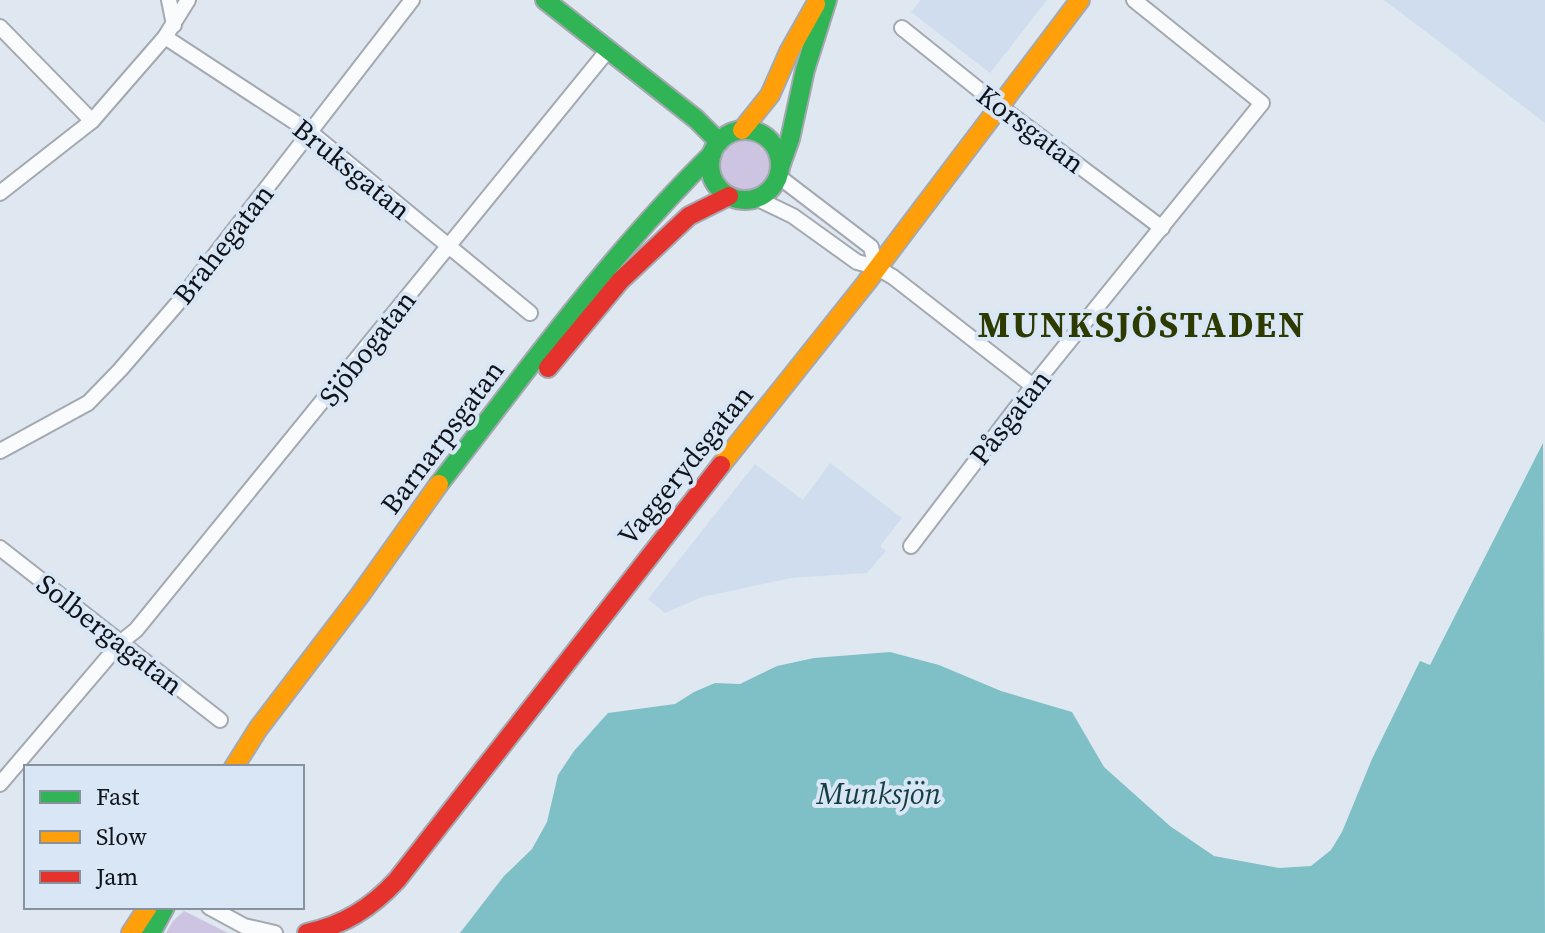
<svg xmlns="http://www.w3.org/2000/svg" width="1545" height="933" font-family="'Source Serif 4',serif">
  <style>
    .built { fill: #d0ddee }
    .green { fill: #ccc4e0 }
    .water { fill: #7fc0c7 }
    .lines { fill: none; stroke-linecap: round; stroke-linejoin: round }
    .street-casing { stroke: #a4a9b1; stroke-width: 18 }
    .fast-casing { stroke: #a4a9b1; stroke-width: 22 }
    .slow-casing { stroke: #a4a9b1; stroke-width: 22 }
    .jam-casing { stroke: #a4a9b1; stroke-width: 22 }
    .street { stroke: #fafbfd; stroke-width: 14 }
    .fast { stroke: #30b455; stroke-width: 18 }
    .slow { stroke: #ff9f0a; stroke-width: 18 }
    .jam { stroke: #e5322d; stroke-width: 18 }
    .labels { text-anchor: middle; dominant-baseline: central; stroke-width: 8; stroke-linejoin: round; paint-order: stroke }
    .street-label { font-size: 28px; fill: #0f1319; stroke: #d9e6f6 }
    .water-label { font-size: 30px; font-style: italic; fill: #143e41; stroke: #d9e6f6 }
    .district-label { font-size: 36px; font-weight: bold; letter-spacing: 2px; fill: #2d3a00; stroke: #d9e6f6 }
  </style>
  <rect width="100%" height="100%" fill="#dfe7f0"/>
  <!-- built -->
  <g class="built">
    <polygon points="921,0 1047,0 990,73 911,12"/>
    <polygon points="1384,0 1545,0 1545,123 1433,37"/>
    <polygon points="830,463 902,518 880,546 886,551 867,573 791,578 702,597 665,613 648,599 755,464 803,500"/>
  </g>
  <!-- green -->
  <g class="green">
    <path d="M746,140C765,144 780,165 764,183C734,217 691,147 746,140Z"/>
    <polygon points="184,911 228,933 166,933 173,921"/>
  </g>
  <!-- water -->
  <polygon class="water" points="1543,443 1545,933 460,933 504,876 532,849 547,822 558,775 574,751 608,713 675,704 694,692 715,683 740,684 777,666 814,658 890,652 939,665 1001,691 1072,712 1104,767 1170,826 1214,856 1279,868 1311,866 1331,850 1342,832 1372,759 1420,661 1430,665"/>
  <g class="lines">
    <!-- street casing -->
    <g class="street-casing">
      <g id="street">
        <polyline points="169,0 174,25"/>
        <polyline points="0,27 92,121"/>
        <polyline points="902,28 998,105 1162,228"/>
        <polyline points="165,37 310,132 530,313"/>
        <polyline points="778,176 871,247 876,267"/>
        <polyline points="0,193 92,121 165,37 188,0"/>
        <polyline points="756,198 793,216 857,262 876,267 893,277 1033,386"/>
        <polyline points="0,451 88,403 120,370 177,304 412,0"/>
        <polyline points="911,546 1033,386 1262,103 1134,0"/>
        <polyline points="0,548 220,720"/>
        <polyline points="0,784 121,642 136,630 608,50"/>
        <polyline points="209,907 244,926 275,933"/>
      </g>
    </g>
    <!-- fast casing -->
    <g class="fast-casing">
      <g id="fast">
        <polyline points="545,0 696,119 719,142"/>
        <circle cx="745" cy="165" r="35"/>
        <polyline points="780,167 790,139 805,70 827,0"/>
        <path d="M439,484C526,372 610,254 712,154"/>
        <polyline points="151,933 165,907"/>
      </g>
    </g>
    <!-- slow casing -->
    <g class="slow-casing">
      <g id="slow">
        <polyline points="742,130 770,95 789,52 816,4"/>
        <polyline points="721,465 866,283 1080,0"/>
        <polyline points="234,767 258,729 360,595 439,484"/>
        <polyline points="131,933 148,907"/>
      </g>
    </g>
    <!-- jam casing -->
    <g class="jam-casing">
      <g id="jam">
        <polyline points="548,368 620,281 689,216 729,196"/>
        <path d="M307,933C344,925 371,908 397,880L721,465"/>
      </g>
    </g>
    <!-- street -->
    <use href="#street" class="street"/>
    <!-- fast -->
    <use href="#fast" class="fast"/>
    <!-- slow -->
    <use href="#slow" class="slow"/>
    <!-- jam -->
    <use href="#jam" class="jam"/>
  </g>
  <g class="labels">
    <!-- street labels -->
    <g class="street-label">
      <text transform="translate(1031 129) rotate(37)">Korsgatan</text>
      <text transform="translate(352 169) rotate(39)">Bruksgatan</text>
      <text transform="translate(223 244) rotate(-52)">Brahegatan</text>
      <text transform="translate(367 348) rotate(-52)">Sjöbogatan</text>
      <text transform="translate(1010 417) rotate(-52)">Påsgatan</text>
      <text transform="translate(442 437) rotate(-53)">Barnarpsgatan</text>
      <text transform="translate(685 465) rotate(-51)">Vaggerydsgatan</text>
      <text transform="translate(110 634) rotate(38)">Solbergagatan</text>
    </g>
    <!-- water labels -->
    <g class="water-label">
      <text x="879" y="793">Munksjön</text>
    </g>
    <!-- district labels -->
    <g class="district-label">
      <text x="1142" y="324">MUNKSJÖSTADEN</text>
    </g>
  </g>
  <!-- legend -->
  <rect x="24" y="765" width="280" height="144" fill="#d9e6f6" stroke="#88929e" stroke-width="2"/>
  <rect x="40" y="791" width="40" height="12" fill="#30b455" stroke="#88929e" stroke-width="2"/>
  <text x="96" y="805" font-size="24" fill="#0f1319">Fast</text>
  <rect x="40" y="831" width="40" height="12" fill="#ff9f0a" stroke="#88929e" stroke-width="2"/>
  <text x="96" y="845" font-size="24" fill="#0f1319">Slow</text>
  <rect x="40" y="871" width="40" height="12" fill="#e5322d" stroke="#88929e" stroke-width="2"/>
  <text x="96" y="885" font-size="24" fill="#0f1319">Jam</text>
</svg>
